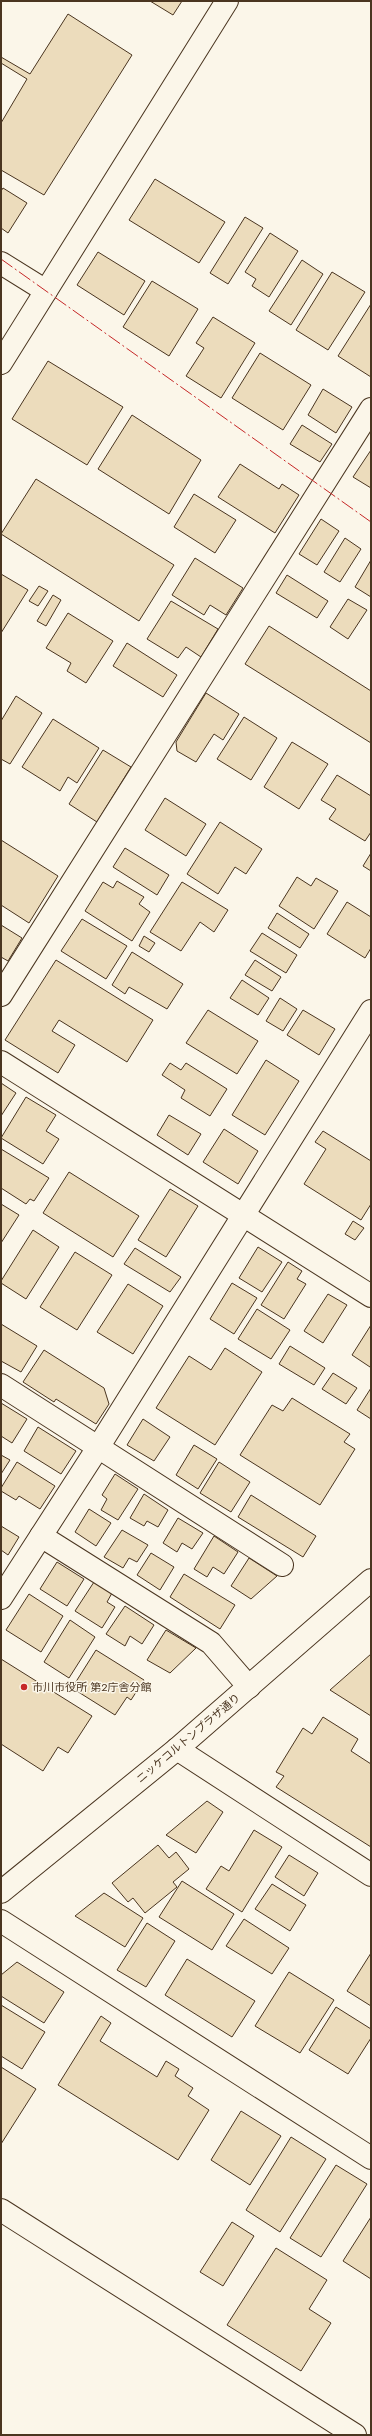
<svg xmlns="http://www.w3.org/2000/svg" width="372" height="2436" font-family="Jost,'Noto Sans JP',sans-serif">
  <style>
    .building { fill: #ecdcbc; stroke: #4a3520 }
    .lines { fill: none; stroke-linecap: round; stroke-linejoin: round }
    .minor-casing { stroke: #4a3520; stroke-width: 24 }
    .minor { stroke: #fbf6e9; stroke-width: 22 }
    .power { stroke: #c62828; stroke-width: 1; stroke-dasharray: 14 3 2 3; stroke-linecap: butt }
    .poi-dot { fill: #c62828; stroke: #fbf6e9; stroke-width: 1.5 }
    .labels { text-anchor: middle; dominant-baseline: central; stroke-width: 3; stroke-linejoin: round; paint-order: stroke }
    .poi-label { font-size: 11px; fill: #4a3520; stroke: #fbf6e9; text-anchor: start }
    .street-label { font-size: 11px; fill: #4a3520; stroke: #fbf6e9 }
  </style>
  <rect width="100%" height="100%" fill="#fbf6e9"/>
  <!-- building -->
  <g class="building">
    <polygon points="150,1 182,1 173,15"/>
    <polygon points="68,14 132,55 44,195 1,170 1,123 27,79 1,63 1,57 30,74"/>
    <polygon points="155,179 225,222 199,263 129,220"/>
    <polygon points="3,188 27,203 8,233 1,228 1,191"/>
    <polygon points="245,217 263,228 228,284 210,273"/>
    <polygon points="270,233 298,251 269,297 252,286 256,279 245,272"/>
    <polygon points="98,252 145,281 124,315 77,285"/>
    <polygon points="302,260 323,274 291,325 269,311"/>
    <polygon points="332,272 365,292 328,350 296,330"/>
    <polygon points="152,281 198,309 169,356 123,327"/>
    <polygon points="371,304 371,377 338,356"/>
    <polygon points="213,317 255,343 221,398 186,376 204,348 196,343"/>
    <polygon points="260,353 311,385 283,430 232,398"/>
    <polygon points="48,361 123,407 87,465 12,419"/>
    <polygon points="323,389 352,407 336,433 308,415"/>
    <polygon points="132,415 201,460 169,514 98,469"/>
    <polygon points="302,425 332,444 320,462 290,444"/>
    <polygon points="371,450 371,488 353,477"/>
    <polygon points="240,464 279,489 282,484 299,495 275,533 218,497"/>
    <polygon points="36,479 174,565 139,621 1,534"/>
    <polygon points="194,494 236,520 215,553 174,527"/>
    <polygon points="321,519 339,531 317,565 299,554"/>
    <polygon points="345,538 361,549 340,582 324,572"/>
    <polygon points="195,558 243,588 226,615 210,605 204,615 172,595"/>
    <polygon points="371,560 371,597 355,587"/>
    <polygon points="1,574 28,590 1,633"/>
    <polygon points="287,575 328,601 317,618 276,593"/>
    <polygon points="39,586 48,591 38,606 29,601"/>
    <polygon points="53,595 61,600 46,626 37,621"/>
    <polygon points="348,599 367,610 348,639 330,627"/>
    <polygon points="171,601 218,629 201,657 186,647 178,658 147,639"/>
    <polygon points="68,613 113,641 86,683 67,671 71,663 46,648"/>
    <polygon points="269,626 371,691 371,743 245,664"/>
    <polygon points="127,643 177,675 163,697 113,666"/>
    <polygon points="206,693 239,714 223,740 214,734 196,762 177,751 176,742"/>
    <polygon points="16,696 42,713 10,764 1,759 1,721"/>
    <polygon points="244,717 277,738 251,780 217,759"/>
    <polygon points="53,719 99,748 77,783 68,777 60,791 22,767"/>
    <polygon points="292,742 328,764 299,809 264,787"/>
    <polygon points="103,750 131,767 97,822 69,804"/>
    <polygon points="337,775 371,796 371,832 365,841 329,819 336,809 321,800"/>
    <polygon points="165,798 206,824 186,856 145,830"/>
    <polygon points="220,822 262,849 246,874 235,867 218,894 187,874"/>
    <polygon points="1,840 58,876 29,923 1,905"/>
    <polygon points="125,848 169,875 157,895 113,867"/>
    <polygon points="371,853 371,871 363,866"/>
    <polygon points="297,877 311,886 316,878 338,891 314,929 279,906"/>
    <polygon points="117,881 144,897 139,904 150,912 132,941 85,911 103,882 113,888"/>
    <polygon points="182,882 228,910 214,932 200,922 181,951 150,932"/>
    <polygon points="347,902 371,917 371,948 365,958 327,934"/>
    <polygon points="277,913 309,934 300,948 268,928"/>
    <polygon points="82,919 127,946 106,979 61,951"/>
    <polygon points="1,925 22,938 8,961 1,957"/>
    <polygon points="262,933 297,955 286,973 250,951"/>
    <polygon points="144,936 155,943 149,952 139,946"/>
    <polygon points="132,952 183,984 167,1009 129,987 125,994 112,985"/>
    <polygon points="56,960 153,1020 127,1062 59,1020 52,1031 75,1045 58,1073 5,1040"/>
    <polygon points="255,960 281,977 272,991 245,975"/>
    <polygon points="242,980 269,998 258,1015 230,998"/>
    <polygon points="280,998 297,1009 283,1031 266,1021"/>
    <polygon points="208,1010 258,1041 237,1074 186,1043"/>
    <polygon points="303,1010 335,1029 319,1055 287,1035"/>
    <polygon points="266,1060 299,1081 265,1135 232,1115"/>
    <polygon points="170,1063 181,1070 186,1063 227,1089 210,1116 181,1098 185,1090 162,1075"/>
    <polygon points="1,1083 16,1093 1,1116"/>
    <polygon points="26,1097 56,1115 46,1131 59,1139 43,1164 1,1138"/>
    <polygon points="169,1115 201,1134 188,1155 157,1135"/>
    <polygon points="224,1129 258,1151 238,1184 203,1162"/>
    <polygon points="323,1131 371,1161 371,1204 361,1220 304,1184 326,1149 315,1142"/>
    <polygon points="1,1149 49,1178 34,1201 30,1199 26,1204 1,1188"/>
    <polygon points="69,1172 139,1216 113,1257 43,1213"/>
    <polygon points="170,1189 198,1206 166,1257 138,1240"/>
    <polygon points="1,1204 19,1215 1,1243"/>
    <polygon points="353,1221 364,1228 355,1240 345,1234"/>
    <polygon points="33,1230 59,1247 26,1299 1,1283 1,1281"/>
    <polygon points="258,1247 282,1262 262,1292 239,1278"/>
    <polygon points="135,1248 181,1277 170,1292 124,1264"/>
    <polygon points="75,1252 112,1275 77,1330 40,1307"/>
    <polygon points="288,1262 302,1271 297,1279 306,1284 284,1319 261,1305"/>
    <polygon points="232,1283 257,1298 234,1334 210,1319"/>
    <polygon points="128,1284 163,1306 133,1354 97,1332"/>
    <polygon points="328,1294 347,1305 323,1343 304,1331"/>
    <polygon points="257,1309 290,1330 271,1359 238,1339"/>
    <polygon points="1,1324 37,1346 21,1372 1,1361"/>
    <polygon points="371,1325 371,1365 370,1367 352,1355"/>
    <polygon points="290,1346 325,1368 314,1385 279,1364"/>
    <polygon points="225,1348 262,1372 215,1445 156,1408 189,1356 211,1370"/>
    <polygon points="44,1350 104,1388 109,1404 96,1424 56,1399 54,1402 23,1382"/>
    <polygon points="333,1373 357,1388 346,1404 322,1389"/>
    <polygon points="371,1388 371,1419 357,1410"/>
    <polygon points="292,1398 350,1434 344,1442 355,1449 320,1505 240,1455 272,1405 283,1411"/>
    <polygon points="1,1403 27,1419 12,1443 1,1436"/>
    <polygon points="143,1419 170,1437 154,1461 127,1445"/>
    <polygon points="38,1427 76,1451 61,1474 24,1451"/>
    <polygon points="194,1445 217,1459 198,1489 176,1475"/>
    <polygon points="1,1455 10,1460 1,1474"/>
    <polygon points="17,1462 55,1486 40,1509 19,1496 16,1500 1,1491 1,1488"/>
    <polygon points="219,1462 250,1482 231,1512 200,1493"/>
    <polygon points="115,1474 138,1489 118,1520 101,1510 107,1499 102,1495"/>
    <polygon points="144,1494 168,1510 158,1527 147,1521 144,1526 130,1518"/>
    <polygon points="251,1495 316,1536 303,1557 238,1517"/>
    <polygon points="89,1509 111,1523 96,1546 75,1532"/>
    <polygon points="178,1518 203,1533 192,1549 182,1543 177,1552 163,1543"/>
    <polygon points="1,1526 19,1537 8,1555 1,1550"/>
    <polygon points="122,1530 148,1545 137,1562 129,1558 123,1568 104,1557"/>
    <polygon points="214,1536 238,1552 224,1574 213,1567 207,1577 194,1569"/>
    <polygon points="151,1553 174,1567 160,1590 137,1575"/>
    <polygon points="249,1558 277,1576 251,1599 231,1586"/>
    <polygon points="57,1562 84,1579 67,1606 40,1589"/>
    <polygon points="184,1574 235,1605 220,1629 170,1597"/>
    <polygon points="94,1582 112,1593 107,1602 115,1607 102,1628 75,1611"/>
    <polygon points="29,1594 63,1616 41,1652 6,1630"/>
    <polygon points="125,1606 154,1625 142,1644 130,1636 125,1646 106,1634"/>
    <polygon points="70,1620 95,1637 69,1678 44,1662"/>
    <polygon points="166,1630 196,1648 170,1673 147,1660"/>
    <polygon points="96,1650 144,1680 131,1700 127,1697 115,1715 72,1688"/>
    <polygon points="371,1654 371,1716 330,1690"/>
    <polygon points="1,1659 92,1716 68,1753 58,1747 43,1771 1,1744"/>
    <polygon points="323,1717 358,1739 351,1751 371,1764 371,1847 276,1787 284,1776 276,1772 303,1728 312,1734"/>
    <polygon points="207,1801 223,1812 196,1853 166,1835"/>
    <polygon points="254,1830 282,1847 242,1912 206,1889 221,1866 229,1871"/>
    <polygon points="158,1845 169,1858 176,1852 189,1869 173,1882 177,1887 145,1913 133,1898 128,1902 112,1883"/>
    <polygon points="289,1855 318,1873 304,1896 275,1877"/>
    <polygon points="182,1881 234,1914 212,1950 159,1917"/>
    <polygon points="272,1884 306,1905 290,1931 255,1909"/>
    <polygon points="104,1893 143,1918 125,1947 75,1916"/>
    <polygon points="244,1919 289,1948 272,1974 226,1946"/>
    <polygon points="147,1923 175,1941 146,1987 117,1970"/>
    <polygon points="371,1953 371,2006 347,1991"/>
    <polygon points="187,1959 255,2001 232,2037 165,1995"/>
    <polygon points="17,1962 64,1992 44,2023 1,1996 1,1975"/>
    <polygon points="289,1972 334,2000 300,2053 255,2026"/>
    <polygon points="1,2005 45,2032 22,2069 1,2056"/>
    <polygon points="336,2007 371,2029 371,2038 348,2074 309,2050"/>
    <polygon points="101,2016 111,2023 100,2041 157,2077 166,2061 179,2069 175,2076 193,2088 188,2096 209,2110 178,2160 58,2085"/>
    <polygon points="1,2067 36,2089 1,2144"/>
    <polygon points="241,2111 281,2136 250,2185 211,2160"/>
    <polygon points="291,2137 326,2159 280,2232 246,2210"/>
    <polygon points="336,2165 367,2184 321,2257 290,2238"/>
    <polygon points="371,2217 371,2279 343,2261"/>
    <polygon points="232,2222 254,2236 223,2286 200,2272"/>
    <polygon points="276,2248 327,2280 309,2309 331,2323 301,2371 227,2325"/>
  </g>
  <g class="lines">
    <!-- minor casing -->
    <g class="minor-casing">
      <g id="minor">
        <polyline points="1,263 46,291"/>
        <polyline points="1,363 227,1"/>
        <polyline points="1,995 371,409"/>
        <polyline points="1,1062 371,1296"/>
        <polyline points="1,1385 282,1565"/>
        <polyline points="41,1536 211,1643 249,1687"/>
        <polyline points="1,1598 99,1446 371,1011"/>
        <polyline points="177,1749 371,1875"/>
        <polyline points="1,1892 177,1749 371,1580"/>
        <polyline points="1,1921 371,2158"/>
        <polyline points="1,2210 355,2435"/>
      </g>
    </g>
    <!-- minor -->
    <use href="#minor" class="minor"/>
    <!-- power -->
    <polyline class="power" points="1,259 371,522"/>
  </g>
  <!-- markers -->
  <circle class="poi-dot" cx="24" cy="1687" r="4"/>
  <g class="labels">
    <!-- poi labels -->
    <g class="poi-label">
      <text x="32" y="1687">市川市役所 第2庁舎分館</text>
    </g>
    <!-- street labels -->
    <g class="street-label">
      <text transform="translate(188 1738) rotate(-40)">ニッケコルトンプラザ通り</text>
    </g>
  </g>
  <!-- border -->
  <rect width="372" height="2436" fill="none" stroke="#4a3520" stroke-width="4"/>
</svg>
